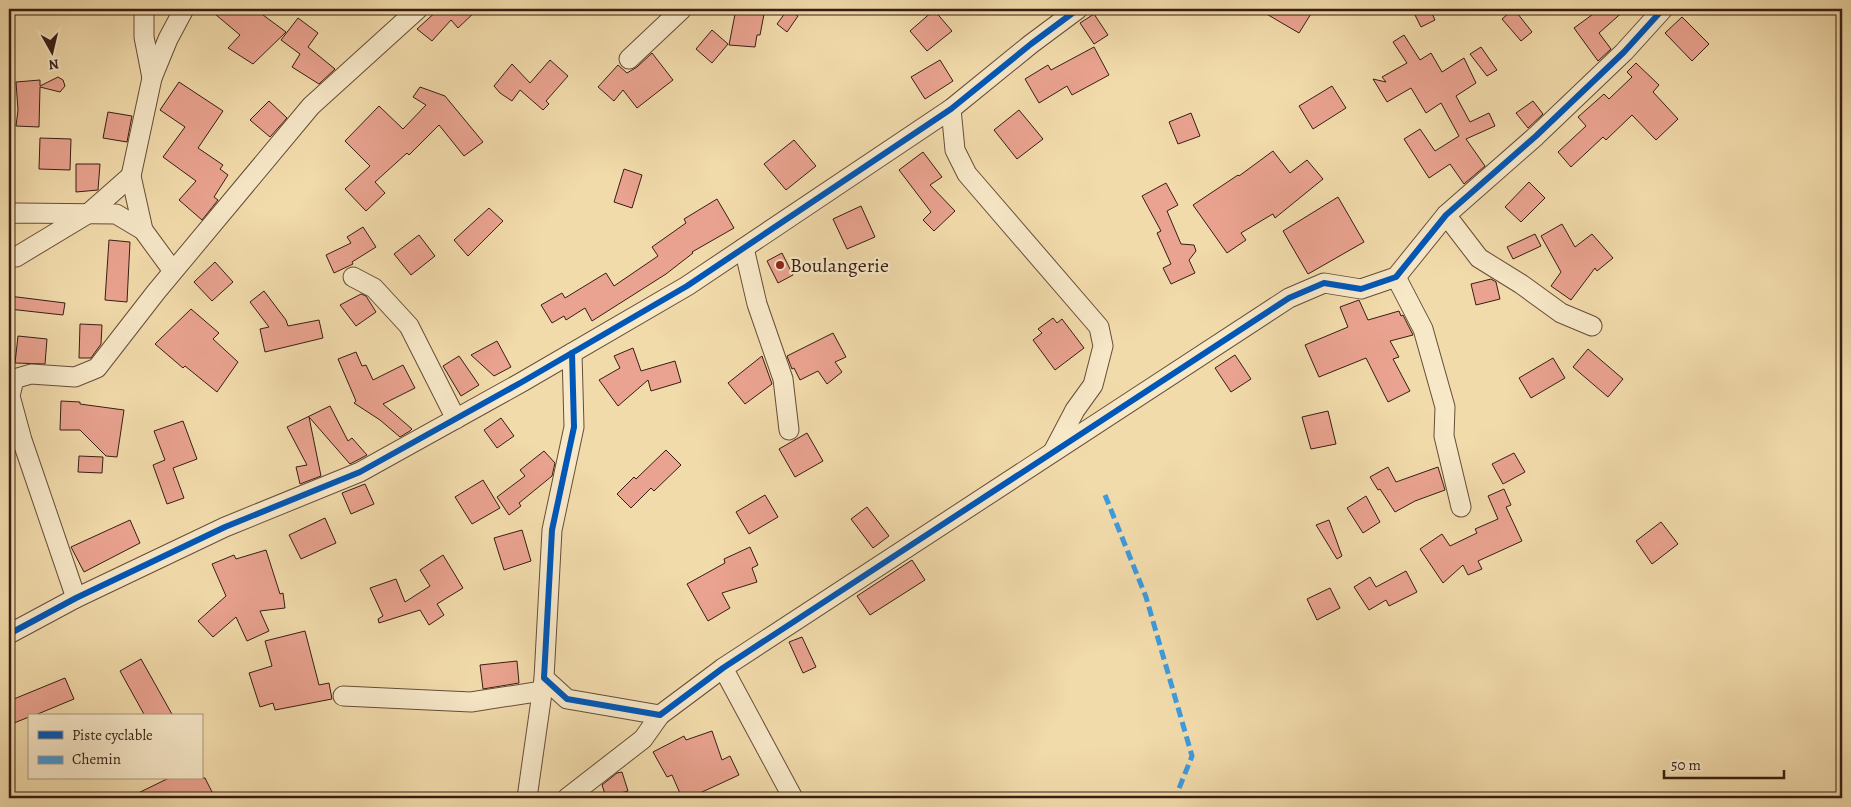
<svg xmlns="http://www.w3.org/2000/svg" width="1851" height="807" font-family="Alegreya,serif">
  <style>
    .building { fill: #eaa390; stroke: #371e13 }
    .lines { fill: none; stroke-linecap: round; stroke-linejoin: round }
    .minor-casing { stroke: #664d39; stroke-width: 21 }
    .minor { stroke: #f7e8c8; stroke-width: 19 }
    .quiet { stroke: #3e9bde; stroke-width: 5; stroke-dasharray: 10 5; stroke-linecap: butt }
    .cycleway-casing { stroke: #f7e8c8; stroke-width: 9 }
    .cycleway { stroke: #0057b8; stroke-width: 6 }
    .poi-dot { fill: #8f2418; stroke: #f7e8c8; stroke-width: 2 }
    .labels { text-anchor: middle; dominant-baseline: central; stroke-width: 4.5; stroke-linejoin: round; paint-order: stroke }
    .poi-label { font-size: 20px; fill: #371e13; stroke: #f7e8c8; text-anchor: start }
  </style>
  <rect width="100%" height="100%" fill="#f2dbab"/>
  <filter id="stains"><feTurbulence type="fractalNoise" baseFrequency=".004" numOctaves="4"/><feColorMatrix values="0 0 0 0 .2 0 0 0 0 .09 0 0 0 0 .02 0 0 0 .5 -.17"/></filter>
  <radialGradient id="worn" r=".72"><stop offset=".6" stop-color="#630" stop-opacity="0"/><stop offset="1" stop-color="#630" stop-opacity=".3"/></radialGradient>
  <!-- building -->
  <g class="building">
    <polygon points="209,9 255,9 286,32 253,64 228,48 240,35"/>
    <polygon points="439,9 478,9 458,28 451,20 432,41 417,29"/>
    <polygon points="736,9 765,9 760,35 757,35 755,47 729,45"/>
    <polygon points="788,9 798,16 787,32 777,24"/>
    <polygon points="1258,9 1314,9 1299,33"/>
    <polygon points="1412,9 1430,9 1435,20 1421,27"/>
    <polygon points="1514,9 1532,32 1521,41 1502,19"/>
    <polygon points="1600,9 1626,9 1599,33 1611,49 1598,61 1574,28"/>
    <polygon points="934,10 952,31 927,51 910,31"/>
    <polygon points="1094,14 1108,35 1094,44 1080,23"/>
    <polygon points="1682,17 1709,44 1692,61 1665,33"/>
    <polygon points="298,18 318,33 308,47 335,69 319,84 292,67 300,54 281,40"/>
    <polygon points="712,30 728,44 712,63 696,49"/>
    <polygon points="1404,35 1420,60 1431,53 1442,72 1464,58 1476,83 1456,96 1470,122 1489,113 1495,126 1466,139 1485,166 1464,184 1450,164 1429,178 1404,139 1420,129 1435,151 1459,136 1441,103 1426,113 1411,88 1387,102 1373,79 1386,82 1382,77 1407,63 1393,42"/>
    <polygon points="1094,47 1109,75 1072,95 1067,86 1039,103 1025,79 1048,65 1051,70"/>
    <polygon points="1481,47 1497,70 1487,76 1470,54"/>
    <polygon points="652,53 673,80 637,108 623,90 614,101 598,87 618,65 627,73 637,67"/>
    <polygon points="550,60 568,76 546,101 549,104 543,110 520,90 512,101 500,93 494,86 512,64 530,83"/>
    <polygon points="940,60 953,81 925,99 911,77"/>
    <polygon points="1636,63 1659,85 1653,92 1678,119 1656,140 1632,115 1606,140 1603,137 1571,167 1558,152 1586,126 1578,117 1604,94 1609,99 1632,77 1627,72"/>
    <polygon points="58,77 63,80 65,86 60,92 40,87 39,127 16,126 18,110 16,82 40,80 40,86"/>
    <polygon points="179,82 223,111 198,148 223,165 220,169 228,175 214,197 218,200 202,220 179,200 196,181 163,157 185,127 160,110"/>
    <polygon points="1332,86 1346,108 1313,129 1299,106"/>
    <polygon points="420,87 445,96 483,142 464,156 439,125 409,155 407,153 375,182 385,193 366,211 345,189 370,166 345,141 379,106 403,129 426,105 413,97"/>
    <polygon points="269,101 287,118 270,137 250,120"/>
    <polygon points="1533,101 1543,114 1528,128 1516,113"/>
    <polygon points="1019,110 1043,139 1017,159 994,130"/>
    <polygon points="108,112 132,116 127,142 103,138"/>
    <polygon points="1191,113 1200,136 1178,144 1169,122"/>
    <polygon points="40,138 71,139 70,170 39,169"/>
    <polygon points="794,140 816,166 786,190 764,164"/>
    <polygon points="1273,151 1290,173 1307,160 1323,179 1275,218 1273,214 1271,215 1241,233 1246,240 1227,253 1193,205 1238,175 1239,176"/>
    <polygon points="923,152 942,177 930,185 955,211 934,231 923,220 931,212 899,170"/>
    <polygon points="76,164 100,164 98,190 76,192"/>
    <polygon points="624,169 642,175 632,208 614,202"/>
    <polygon points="1529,182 1545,198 1521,222 1505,207"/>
    <polygon points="1166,183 1178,205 1167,211 1181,244 1194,245 1196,251 1189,260 1195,273 1171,284 1163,268 1171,264 1157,233 1161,231 1142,196"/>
    <polygon points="1338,197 1364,242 1308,274 1283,231"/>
    <polygon points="717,199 734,228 692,252 693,253 666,274 592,321 585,308 566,320 564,316 552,323 541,305 562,293 565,298 606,273 614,286 658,256 652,247 686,223 684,219"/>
    <polygon points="861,206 875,237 847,249 833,219"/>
    <polygon points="489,208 503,221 468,256 454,240"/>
    <polygon points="1562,224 1575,247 1592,234 1613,258 1597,271 1595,268 1571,300 1551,286 1561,272 1541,236"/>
    <polygon points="363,227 376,247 352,262 353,264 334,273 326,255 351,243 347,237"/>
    <polygon points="1535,234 1541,246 1513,259 1507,247"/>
    <polygon points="419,235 435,256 411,275 394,254"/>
    <polygon points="109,240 130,242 127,302 105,300"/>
    <polygon points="782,253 793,275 778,283 767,261"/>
    <polygon points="215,262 233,282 212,301 194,282"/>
    <polygon points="1491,279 1496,282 1500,299 1476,305 1471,284"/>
    <polygon points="264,291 286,320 288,326 319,320 323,338 265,352 260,329 269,327 250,302"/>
    <polygon points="361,294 366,296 376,312 356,326 340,305"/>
    <polygon points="9,296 65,303 63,315 9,309"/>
    <polygon points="1359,300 1368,320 1399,311 1401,316 1403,315 1413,335 1390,341 1399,357 1393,359 1410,391 1388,402 1366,358 1319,377 1305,345 1348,327 1340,307"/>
    <polygon points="191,309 219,333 213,339 238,362 217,392 185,366 183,368 155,344"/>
    <polygon points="1053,318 1057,323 1062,319 1084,348 1055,370 1033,340 1042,333 1038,329"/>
    <polygon points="80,324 102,325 101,344 91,358 79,358"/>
    <polygon points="833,333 846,357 835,362 842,372 827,384 818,371 800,380 794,368 792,369 787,356"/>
    <polygon points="18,336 47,339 45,364 15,363"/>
    <polygon points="497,341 511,367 494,376 471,355"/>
    <polygon points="633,348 641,371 675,361 681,382 651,391 648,380 618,406 599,380 620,368 614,356"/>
    <polygon points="1588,349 1623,379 1608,397 1573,367"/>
    <polygon points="356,352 362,366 366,365 373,380 403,365 415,388 383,404 412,429 410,431 400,437 380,420 354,403 356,401 338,359"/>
    <polygon points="1235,355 1251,379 1231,392 1215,368"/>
    <polygon points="459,356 479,385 461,396 443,366"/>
    <polygon points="762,356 772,384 745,404 728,383"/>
    <polygon points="1553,358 1565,378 1531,398 1519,378"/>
    <polygon points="61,401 80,402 80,404 124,410 117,457 106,456 80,430 60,430"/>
    <polygon points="330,406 348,441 352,438 367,455 350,464 309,417 321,476 300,484 296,467 307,465 287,427"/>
    <polygon points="1328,411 1336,444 1311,449 1302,417"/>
    <polygon points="501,418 514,436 497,448 484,430"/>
    <polygon points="183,421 197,459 173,468 184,498 167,504 153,465 165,460 154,431"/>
    <polygon points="807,433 823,461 795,477 779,449"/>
    <polygon points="666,450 681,465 654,491 651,488 631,508 617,494 634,477 636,479"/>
    <polygon points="544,451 555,463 552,476 519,503 521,506 509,515 497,497 525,476 520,470"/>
    <polygon points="1514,453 1525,472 1503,484 1492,464"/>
    <polygon points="79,456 103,457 102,473 78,472"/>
    <polygon points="1388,467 1396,482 1438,467 1445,490 1415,501 1395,512 1380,489 1378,490 1370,477"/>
    <polygon points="483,480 500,508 472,524 455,497"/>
    <polygon points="365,484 374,504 351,514 342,493"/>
    <polygon points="1504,489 1511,505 1506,507 1522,541 1478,561 1482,569 1468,575 1463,565 1443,583 1420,549 1442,534 1450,546 1477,533 1475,529 1498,519 1488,496"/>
    <polygon points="765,495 778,517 749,534 736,512"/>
    <polygon points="1366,496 1380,522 1363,533 1347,508"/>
    <polygon points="867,507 889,536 873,548 851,519"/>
    <polygon points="325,518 336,543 301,559 289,535"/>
    <polygon points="130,520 140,543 84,572 71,547"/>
    <polygon points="1329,520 1342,556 1337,559 1316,525"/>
    <polygon points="1661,522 1678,544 1652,564 1636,541"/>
    <polygon points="522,530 531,561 504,570 494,538"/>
    <polygon points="750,547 758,565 752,568 757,582 722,593 730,608 708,621 687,584 725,563 724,559"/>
    <polygon points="266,550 280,594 283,593 285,608 260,611 269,631 247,641 236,617 213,637 198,621 226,596 212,564 234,555 236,559"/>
    <polygon points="443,555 463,588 437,604 444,615 429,625 420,610 379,623 378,619 383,616 370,588 396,579 405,602 430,586 420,570"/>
    <polygon points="912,560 925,580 870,615 857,596"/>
    <polygon points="1406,571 1417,592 1389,606 1386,600 1369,610 1354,587 1370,577 1376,587"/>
    <polygon points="1330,588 1340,608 1317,620 1307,599"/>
    <polygon points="305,631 319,685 329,683 332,699 275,710 273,703 260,707 249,673 272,666 265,641"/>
    <polygon points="802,637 816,667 803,673 789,642"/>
    <polygon points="141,659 173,716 145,716 120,671"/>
    <polygon points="517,661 519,683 483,689 480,665"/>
    <polygon points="65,678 74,699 33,716 29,716 29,717 9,725 9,701"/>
    <polygon points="712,731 722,760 730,756 739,775 689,798 682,798 672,775 667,777 653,752 684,736 686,740"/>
    <polygon points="622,772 628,791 606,797 602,785 617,773"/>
    <polygon points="169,778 205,778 212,792 200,798 128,798"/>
  </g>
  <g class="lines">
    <!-- minor casing -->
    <g class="minor-casing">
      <g id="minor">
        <polyline points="144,9 144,37 152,78"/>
        <polyline points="629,59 682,9"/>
        <polyline points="951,109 955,150 967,174 1099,327 1103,346 1093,385 1075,410 1054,450"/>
        <polyline points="9,215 16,213 116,214 143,230"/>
        <polyline points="1446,215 1479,258 1521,284 1561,313 1592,326"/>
        <polyline points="744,248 757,304 783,379 789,430"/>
        <polyline points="16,257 89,213 131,176"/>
        <polyline points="173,271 143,230 131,176 152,78 168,39 184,9"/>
        <polyline points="353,277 374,288 409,326 456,419"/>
        <polyline points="1396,277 1423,329 1445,407 1444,436 1461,507"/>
        <polyline points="572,353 574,427 552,530 544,678 567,699 660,715 723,668 1289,298 1324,283 1361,289 1396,277 1446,215 1536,136 1624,52 1663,9"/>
        <polyline points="76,598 22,440 10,396 14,379 31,374 75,377 97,368 156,292 311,106 418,9"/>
        <polyline points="9,634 76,598 225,527 360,472 522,382 687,286 951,109 1031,44 1078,9"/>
        <polyline points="723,668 793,798"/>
        <polyline points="343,696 471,702 542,691"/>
        <polyline points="527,798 544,679"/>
        <polyline points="567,798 643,739 660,715"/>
      </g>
    </g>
    <!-- minor -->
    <use href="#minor" class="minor"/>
    <!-- quiet -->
    <polyline class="quiet" points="1105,495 1146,597 1192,756 1178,791 1179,798"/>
    <!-- cycleway casing -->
    <g class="cycleway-casing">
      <g id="cycleway">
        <polyline points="572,353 574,427 552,530 544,678 567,699 660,715 723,668 1289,298 1324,283 1361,289 1396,277 1446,215 1536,136 1624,52 1663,9"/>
        <polyline points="9,634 76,598 225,527 360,472 522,382 687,286 951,109 1031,44 1078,9"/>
      </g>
    </g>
    <!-- cycleway -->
    <use href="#cycleway" class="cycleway"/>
  </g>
  <!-- markers -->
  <circle class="poi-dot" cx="780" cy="265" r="5"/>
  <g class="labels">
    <!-- poi labels -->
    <g class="poi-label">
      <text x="790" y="265">Boulangerie</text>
    </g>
  </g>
  <!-- margin -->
  <rect width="1851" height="807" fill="none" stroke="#f2dbab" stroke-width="30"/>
  <rect x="10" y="10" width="1831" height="787" fill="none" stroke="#371e13" stroke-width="2.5"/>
  <rect x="15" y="15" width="1821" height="777" fill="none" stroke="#371e13"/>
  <!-- legend -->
  <rect x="28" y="714" width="175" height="65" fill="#f7e8c8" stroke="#aa9780"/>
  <rect x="38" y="731" width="25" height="8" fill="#0057b8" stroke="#aa9780"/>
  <text x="72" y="740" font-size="15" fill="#371e13">Piste cyclable</text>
  <rect x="38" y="756" width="25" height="8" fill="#3e9bde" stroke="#aa9780"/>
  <text x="72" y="764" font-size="15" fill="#371e13">Chemin</text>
  <!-- north arrow -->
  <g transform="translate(52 52) rotate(172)" stroke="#f7e8c8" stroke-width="4" paint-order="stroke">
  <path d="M0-4L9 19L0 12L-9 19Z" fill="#371e13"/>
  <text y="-8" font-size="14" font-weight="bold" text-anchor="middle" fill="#371e13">N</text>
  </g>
  <!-- scale -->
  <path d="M1664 770v8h120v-8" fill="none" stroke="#371e13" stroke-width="2.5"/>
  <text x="1671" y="770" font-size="15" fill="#371e13" stroke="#f7e8c8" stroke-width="4" paint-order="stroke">50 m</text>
  <rect width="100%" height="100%" filter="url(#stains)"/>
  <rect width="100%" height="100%" fill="url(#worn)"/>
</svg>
